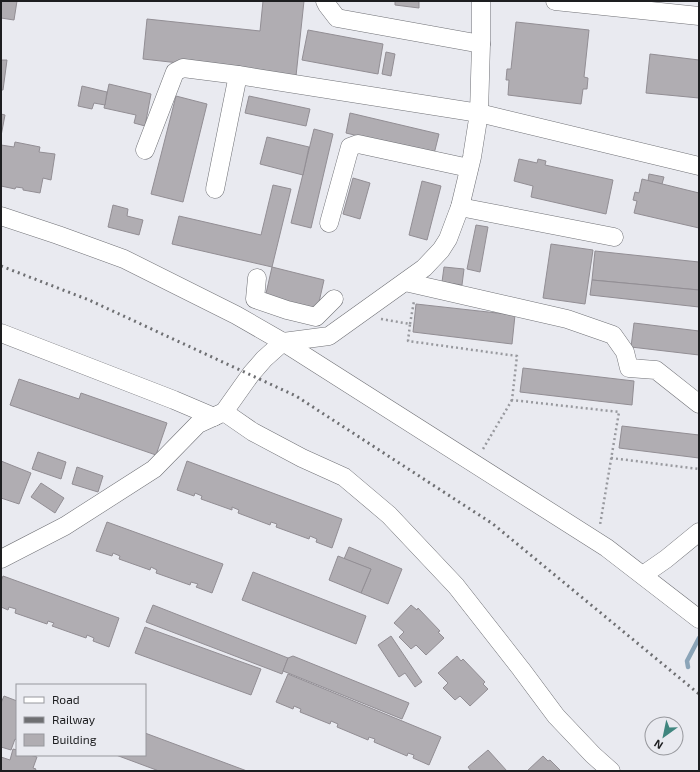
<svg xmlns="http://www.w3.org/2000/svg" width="700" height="772" font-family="'Exo 2',sans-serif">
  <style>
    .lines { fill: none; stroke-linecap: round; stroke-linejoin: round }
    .stream { stroke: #8ba4b8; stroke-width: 4.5 }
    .building { fill: #b0adb2; stroke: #928e94 }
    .minor-casing { stroke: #707176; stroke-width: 19 }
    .path { stroke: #98999e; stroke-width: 2.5; stroke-dasharray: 2 3; stroke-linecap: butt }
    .minor { stroke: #fff; stroke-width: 18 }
    .rail { stroke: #6e6f72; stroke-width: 3; stroke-dasharray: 2 4; stroke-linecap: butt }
  </style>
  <rect width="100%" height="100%" fill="#e9eaf0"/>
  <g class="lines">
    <!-- stream -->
    <polyline class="stream" points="688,667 687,661 699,638"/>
  </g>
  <!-- building -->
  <g class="building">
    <polygon points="1,1 17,1 14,20 1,18"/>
    <polygon points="263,1 304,1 296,76 143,59 147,19 260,31"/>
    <polygon points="395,1 419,1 419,8 395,5"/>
    <polygon points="516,22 589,30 584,77 588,78 587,89 583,89 581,104 508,95 509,80 506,80 507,69 511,69"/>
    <polygon points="308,30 383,44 378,74 302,60"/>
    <polygon points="386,52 395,54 391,76 382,74"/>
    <polygon points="650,54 699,60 699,98 646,93"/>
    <polygon points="1,60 7,60 3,90 1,90"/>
    <polygon points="109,84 151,94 145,126 134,123 136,115 104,108"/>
    <polygon points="82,86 107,92 105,105 94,103 92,109 78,106"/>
    <polygon points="176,96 207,104 183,202 151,194"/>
    <polygon points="249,96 310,109 306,126 245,113"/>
    <polygon points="350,113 439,134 434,154 346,133"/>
    <polygon points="1,114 5,115 1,136"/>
    <polygon points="314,129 333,134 311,228 291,223"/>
    <polygon points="267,137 309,147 303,175 260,164"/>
    <polygon points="15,142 40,147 39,152 55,154 51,180 43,178 40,193 23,190 23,188 16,187 15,189 1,186 1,145 14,147"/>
    <polygon points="519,159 537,163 538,159 546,161 545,165 613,180 606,214 531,197 533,186 514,181"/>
    <polygon points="649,174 664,177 662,184 648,181"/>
    <polygon points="353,178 370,183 360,219 343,214"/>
    <polygon points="642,179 699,193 699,228 634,213 637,201 633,200 635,192 639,193"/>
    <polygon points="422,181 441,186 427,240 409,235"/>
    <polygon points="273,185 291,189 272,267 172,244 179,216 261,235"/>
    <polygon points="113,205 128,209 127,216 143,220 139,235 108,227"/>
    <polygon points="476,225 488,227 480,272 467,269"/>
    <polygon points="551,244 593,250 585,304 543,298"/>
    <polygon points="595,251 699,262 699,290 592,280"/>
    <polygon points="272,267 324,280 317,311 265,298"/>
    <polygon points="444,267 464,269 462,285 442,282"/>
    <polygon points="592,280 699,290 699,307 590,295"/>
    <polygon points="416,304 515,315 512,344 413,332"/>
    <polygon points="634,323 699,331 699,355 631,347"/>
    <polygon points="523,368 634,381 632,405 520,392"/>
    <polygon points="19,379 79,399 81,393 167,423 156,455 10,405"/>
    <polygon points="622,426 699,435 699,458 619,448"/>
    <polygon points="38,452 66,462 61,479 32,469"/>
    <polygon points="1,461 31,473 19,504 1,498"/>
    <polygon points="187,461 342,519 332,548 316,542 317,539 310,536 309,539 276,527 277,524 271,522 270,525 238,513 239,510 232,507 232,510 201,499 202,496 195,493 194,496 177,490"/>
    <polygon points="77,467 103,476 98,492 72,484"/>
    <polygon points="41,483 64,498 55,513 31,497"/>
    <polygon points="107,522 223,564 212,593 196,587 198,584 191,582 190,585 156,573 157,570 151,567 150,570 119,559 120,556 113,553 112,556 96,551"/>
    <polygon points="349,547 402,569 388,604 361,593 371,569 344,559"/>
    <polygon points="338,556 371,569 361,593 329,580"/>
    <polygon points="253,572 366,616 356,644 242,600"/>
    <polygon points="3,576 119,618 109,647 93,641 94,638 87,635 86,638 52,626 54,623 48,621 47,624 15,613 16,609 9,607 8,610 1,607 1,581"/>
    <polygon points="153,605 288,658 282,674 146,622"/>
    <polygon points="411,605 417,610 418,608 440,631 438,632 444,638 426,655 416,645 411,649 399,637 404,632 394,623"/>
    <polygon points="145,627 261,669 251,695 135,653"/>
    <polygon points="391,636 422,682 415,687 405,673 399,677 378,645"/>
    <polygon points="293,656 409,703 402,719 283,671 288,658"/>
    <polygon points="457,656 461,661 463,659 485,682 483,684 488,689 470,706 460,696 455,700 443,688 448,683 438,673"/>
    <polygon points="288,674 441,737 429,765 413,758 414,755 408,753 407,756 374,742 375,739 369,737 368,740 337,727 338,724 331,721 330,724 300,712 301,709 294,706 293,709 276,702"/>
    <polygon points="4,696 17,701 17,740 15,739 11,750 1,747 1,703"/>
    <polygon points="145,733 247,771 159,771 116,755 145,755"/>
    <polygon points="13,749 17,750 17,755 30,755 37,757 33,768 36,769 35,771 1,771 1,757 10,760"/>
    <polygon points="488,750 507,771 471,771 468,767"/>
    <polygon points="543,756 548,761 550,760 561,771 527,771"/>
  </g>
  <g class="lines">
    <!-- minor casing -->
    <g class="minor-casing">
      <g id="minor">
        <polyline points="325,1 327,5 337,18 481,44"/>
        <polyline points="555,1 699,16"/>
        <polyline points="145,150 175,72 183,68 238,75 479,113 699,166"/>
        <polyline points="215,189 238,75"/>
        <polyline points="460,207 614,237"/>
        <polyline points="1,216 58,235 124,259 236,315 283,342 607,548 699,619"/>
        <polyline points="329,223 350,147 358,144 469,168"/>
        <polyline points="257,278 255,299 287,310 316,317 334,299"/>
        <polyline points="405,282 567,319 613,335 625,352 629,368 656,370 699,404"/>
        <polyline points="1,333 174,400 214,417"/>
        <polyline points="224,412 253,432 302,458 344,477 389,515 456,586 521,669 556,716 593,755 611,771"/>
        <polyline points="1,559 65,526 154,469 198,424 224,412 251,374 264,359 283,342 329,336 424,268 441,250 448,239 460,207 472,157 479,113 481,44 481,1"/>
        <polyline points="643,575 666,559 699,532"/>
      </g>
    </g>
    <!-- path -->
    <g class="path">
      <polyline points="381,319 410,324 408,341 517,356 512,400 619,412 600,525"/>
      <polyline points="410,324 414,301"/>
      <polyline points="483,449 512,400"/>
      <polyline points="611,458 699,469"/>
    </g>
    <!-- minor -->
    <use href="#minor" class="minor"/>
    <!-- rail -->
    <polyline class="rail" points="1,266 89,300 296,396 493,524 699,694"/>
  </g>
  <!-- border -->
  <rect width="700" height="772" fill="none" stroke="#1d1e20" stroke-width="4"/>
  <!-- legend -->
  <rect x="16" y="684" width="130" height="72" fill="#e9eaf0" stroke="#97989d"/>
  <rect x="24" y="697" width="20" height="6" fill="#ffffff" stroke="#97989d"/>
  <text x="52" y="704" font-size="12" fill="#1d1e20">Road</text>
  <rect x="24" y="717" width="20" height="6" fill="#6e6f72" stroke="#97989d"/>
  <text x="52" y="724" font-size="12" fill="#1d1e20">Railway</text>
  <rect x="24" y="734" width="20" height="12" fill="#b0adb2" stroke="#97989d"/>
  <text x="52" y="744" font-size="12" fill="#1d1e20">Building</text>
  <!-- north arrow -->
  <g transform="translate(664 736) rotate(213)"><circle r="19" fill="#e9eaf0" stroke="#97989d"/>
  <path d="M0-3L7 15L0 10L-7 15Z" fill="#40867f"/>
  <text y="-6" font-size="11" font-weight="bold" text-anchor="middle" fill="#1d1e20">N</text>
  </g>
</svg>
